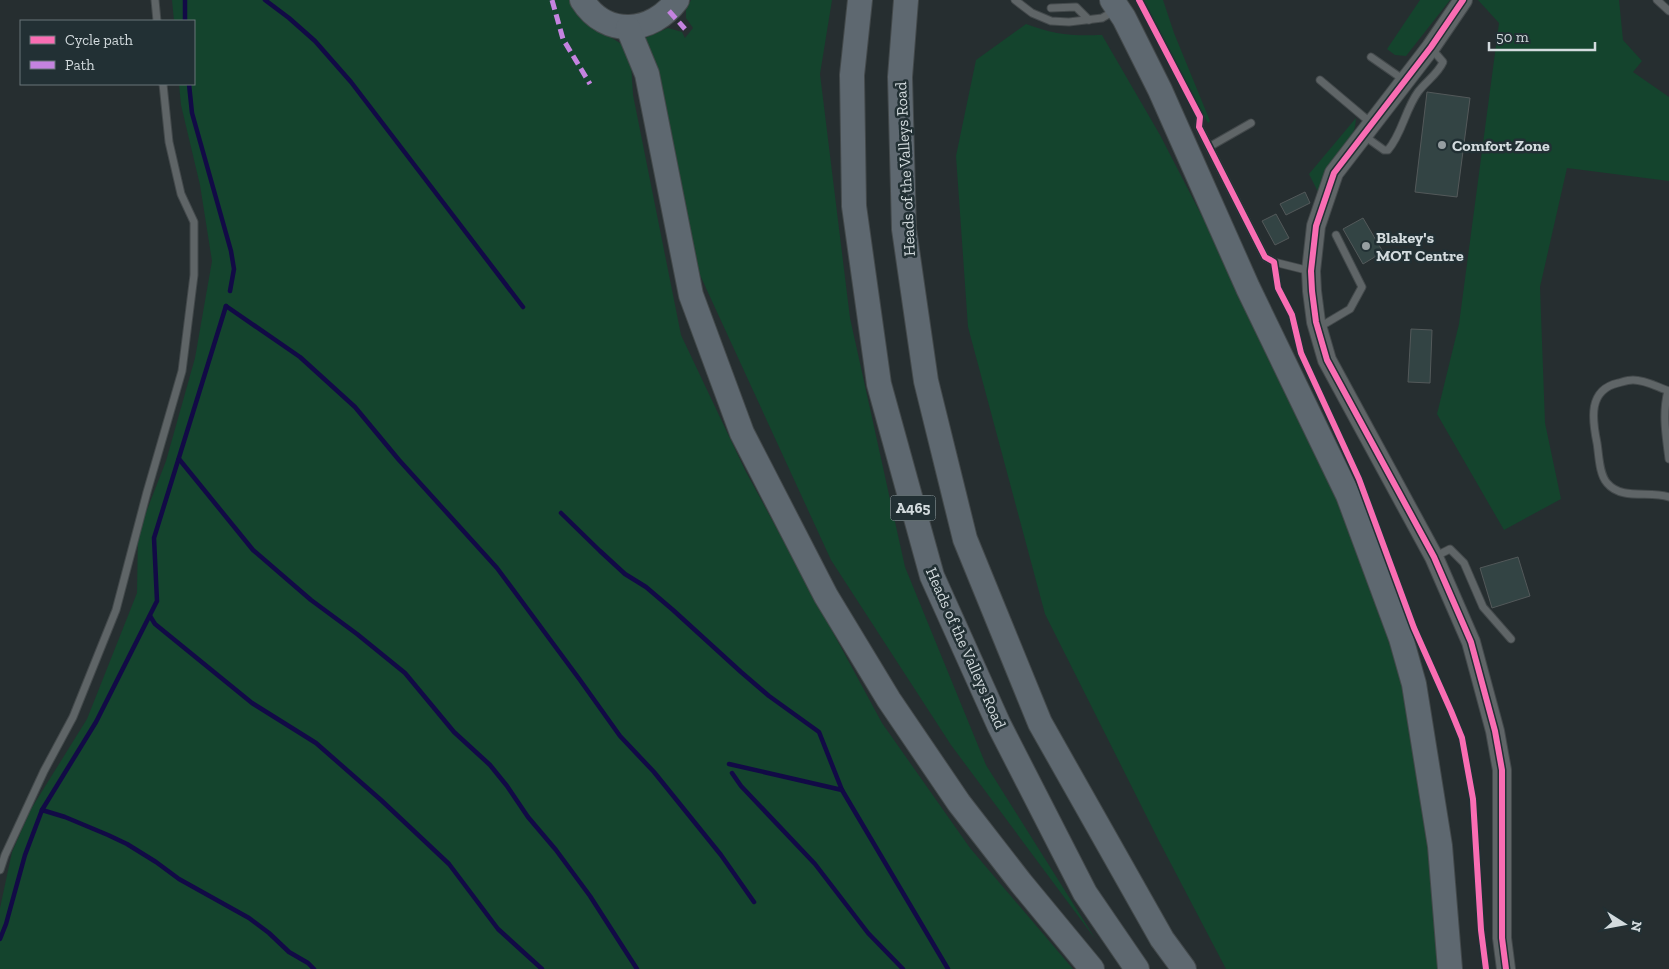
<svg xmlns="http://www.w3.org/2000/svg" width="1669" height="969" font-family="'Zilla Slab',serif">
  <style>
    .green { fill: #14442d }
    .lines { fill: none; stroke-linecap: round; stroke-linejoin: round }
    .stream { stroke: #120a46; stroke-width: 4.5 }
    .building { fill: #344; stroke: #53595a }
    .service-casing { stroke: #43494b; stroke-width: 9 }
    .tertiary-casing { stroke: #43494b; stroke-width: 20 }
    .trunk-casing { stroke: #43494b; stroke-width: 26 }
    .service { stroke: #5f6567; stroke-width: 7 }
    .tertiary { stroke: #5f6567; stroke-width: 18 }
    .trunk { stroke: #5e6870; stroke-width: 24 }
    .quiet { stroke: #c483df; stroke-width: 5; stroke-dasharray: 10 5; stroke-linecap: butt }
    .cycleway-casing { stroke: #223034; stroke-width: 9 }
    .cycleway { stroke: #f96db3; stroke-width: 6 }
    .poi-dot { fill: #969ea1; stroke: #223034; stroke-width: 2 }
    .labels { text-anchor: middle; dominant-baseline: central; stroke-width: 5; stroke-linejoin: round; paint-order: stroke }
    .shield { fill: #223034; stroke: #9ea8ab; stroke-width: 1 }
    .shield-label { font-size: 15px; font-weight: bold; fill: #d3dbde }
    .poi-label { font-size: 16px; font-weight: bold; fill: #d3dbde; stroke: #223034; text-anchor: start }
    .street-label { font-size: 16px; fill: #d3dbde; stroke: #223034 }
  </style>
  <rect width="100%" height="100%" fill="#262e30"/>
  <!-- green -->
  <g class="green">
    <polygon points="172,0 570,0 580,18 623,45 631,63 633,95 681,335 745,470 882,723 970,848 1073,969 0,969 0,908 12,852 31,809 87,719 137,593 138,533 166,461 195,358 212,261 200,185 181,105 179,84 194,84 194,21 174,21"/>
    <polygon points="691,0 832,0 820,74 850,318 905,567 986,765 1096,940 951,745 831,560 700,275 657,73 645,38 668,28 682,32 685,38 693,28 686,18 686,10"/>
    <polygon points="1143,0 1163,0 1174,33 1210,121 1208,123"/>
    <polygon points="1420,0 1450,0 1406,56 1395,55 1387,49"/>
    <polygon points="1478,0 1619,0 1623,40 1642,61 1633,72 1669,97 1669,181 1567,168 1540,287 1545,423 1561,499 1504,530 1437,414 1459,324 1499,23"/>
    <path d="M1026,24C1056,35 1070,36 1102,35L1160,135L1252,313L1339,500L1374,586L1401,676L1427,807L1444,969H1226L1159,841L1045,614L968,327L956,156L976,60Z"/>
    <path d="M1356,118C1355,147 1328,166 1318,192L1309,174Z"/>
  </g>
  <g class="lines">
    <!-- stream -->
    <g class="stream">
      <polyline points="185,0 185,21"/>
      <polyline points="265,0 289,18 315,41 351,82 523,307"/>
      <polyline points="189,84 192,113 231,251 234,269 230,291"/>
      <polyline points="226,306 300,357 355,407 399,460 497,568 580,680 620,736 654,772 721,855 754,902"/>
      <polyline points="179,459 253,550 311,600 357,634 405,673 454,732 490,765 507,786 528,817 556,850 590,896 637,969"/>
      <polyline points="561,513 600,551 625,574 646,587 673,610 741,672 769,696 819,732 842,790 948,969"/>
      <polyline points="150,616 155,624 252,703 316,743 381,800 449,864 498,929 542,969"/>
      <polyline points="729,764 842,790"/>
      <polyline points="732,773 741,786 815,864 868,933 903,969"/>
      <polyline points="42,810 65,817 108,835 127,844 156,862 179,879 249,918 269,933 289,952 308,963 314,969"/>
      <polyline points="0,939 6,924 25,855 42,810 96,722 157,601 154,538 226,306"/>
    </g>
  </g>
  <!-- building -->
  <g class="building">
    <polygon points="1427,92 1470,98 1457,197 1415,192"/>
    <polygon points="1305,192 1310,203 1286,215 1280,204"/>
    <polygon points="1276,214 1289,238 1275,245 1262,221"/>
    <polygon points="1363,218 1383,252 1363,264 1343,229"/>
    <polygon points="1411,329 1432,330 1430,383 1408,382"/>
    <polygon points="1518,557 1530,596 1492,608 1480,568"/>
  </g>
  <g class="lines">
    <!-- service casing -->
    <g class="service-casing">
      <g id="service">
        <polyline points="155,0 157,21"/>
        <polyline points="1015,0 1032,13 1051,21 1069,22 1102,18 1114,11"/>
        <polyline points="1657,0 1669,11"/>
        <polyline points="1051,8 1076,7 1089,20"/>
        <polyline points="1371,57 1404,80"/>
        <polyline points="1320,80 1371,123"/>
        <polyline points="1200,117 1199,127 1265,257 1274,262 1310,271"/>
        <path d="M1363,135L1384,150H1388C1402,134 1405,110 1418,92C1426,81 1438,74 1443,62L1431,48"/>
        <polyline points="1209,147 1251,123"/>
        <polyline points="1318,328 1350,309 1362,287 1336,235"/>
        <path d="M1668,391C1662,414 1666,435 1669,459"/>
        <path d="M1669,391C1657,387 1646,380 1633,380C1628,380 1622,382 1618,383C1588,390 1592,419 1597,443C1599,455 1599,474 1607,483C1622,501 1650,490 1669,497"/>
        <polyline points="1434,557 1450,549 1464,563 1483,607 1511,639"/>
        <polyline points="0,870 5,855 44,771 73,717 116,610 147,492 182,371 194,275 194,222 181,194 169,142 163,84"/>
      </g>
    </g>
    <!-- tertiary casing -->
    <g class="tertiary-casing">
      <polyline id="tertiary" points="1463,0 1431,47 1334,173 1316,226 1311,271 1312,291 1316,322 1327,360 1434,557 1471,642 1495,731 1502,770 1502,938 1506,969"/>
    </g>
    <!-- trunk casing -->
    <g class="trunk-casing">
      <g id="trunk">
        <path d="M582,0C606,38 652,34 677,0"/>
        <polyline points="860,0 852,75 854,206 879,384 932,576 999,725 1085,893 1137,969"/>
        <polyline points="906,0 900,77 904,229 926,381 965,539 1040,723 1162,939 1184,969"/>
        <polyline points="1112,0 1124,18 1160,90 1248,288 1348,495 1401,638 1414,684 1440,846 1450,969"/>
        <polyline points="628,28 647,74 691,295 742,433 826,596 889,700 959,803 1021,883 1092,969"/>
      </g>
    </g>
    <!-- service -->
    <use href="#service" class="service"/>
    <!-- tertiary -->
    <use href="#tertiary" class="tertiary"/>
    <!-- trunk -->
    <use href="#trunk" class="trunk"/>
    <!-- quiet -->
    <g class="quiet">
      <polyline points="552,0 563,39 590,84"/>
      <polyline points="669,11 685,29"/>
    </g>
    <!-- cycleway casing -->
    <g class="cycleway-casing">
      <g id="cycleway">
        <polyline points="1139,0 1200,117 1199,127 1265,257 1274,262 1278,288 1292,315 1301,353 1359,479 1414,628 1451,711 1462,738 1473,799 1481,930 1486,969"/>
        <polyline points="1463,0 1431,47 1334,173 1316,226 1311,271 1312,291 1316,322 1327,360 1434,557 1471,642 1495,731 1502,770 1502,938 1506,969"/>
      </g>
    </g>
    <!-- cycleway -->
    <use href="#cycleway" class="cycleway"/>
  </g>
  <!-- markers -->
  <g class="poi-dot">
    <circle cx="1442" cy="145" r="5"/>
    <circle cx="1366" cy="246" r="5"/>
  </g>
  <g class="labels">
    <!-- shield labels -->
    <rect class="shield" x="890.5" y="495.5" width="45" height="25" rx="4"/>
    <g class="shield-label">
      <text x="913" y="508">A465</text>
    </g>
    <!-- poi labels -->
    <g class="poi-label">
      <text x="1452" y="145">Comfort Zone</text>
      <text x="1376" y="237">Blakey's<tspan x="1376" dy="18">MOT Centre</tspan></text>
    </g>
    <!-- street labels -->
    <g class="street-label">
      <text transform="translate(905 169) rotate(-93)">Heads of the Valleys Road</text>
      <text transform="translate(966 648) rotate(66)">Heads of the Valleys Road</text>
    </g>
  </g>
  <!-- legend -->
  <rect x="20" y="20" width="175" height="65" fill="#223034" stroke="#697478"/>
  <rect x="30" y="36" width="25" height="8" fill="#f96db3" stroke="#697478"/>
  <text x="65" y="45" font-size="15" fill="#d3dbde">Cycle path</text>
  <rect x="30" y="61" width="25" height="8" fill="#c483df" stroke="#697478"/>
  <text x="65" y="70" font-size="15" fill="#d3dbde">Path</text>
  <!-- north arrow -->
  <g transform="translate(1624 924) rotate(101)" stroke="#223034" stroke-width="4" paint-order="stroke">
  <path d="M0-4L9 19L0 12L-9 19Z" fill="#d3dbde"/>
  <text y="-8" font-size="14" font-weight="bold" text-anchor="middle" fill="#d3dbde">N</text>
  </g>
  <!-- scale -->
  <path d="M1489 42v8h106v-8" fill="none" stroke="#d3dbde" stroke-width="2.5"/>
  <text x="1496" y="42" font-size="15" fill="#d3dbde" stroke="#223034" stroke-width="4" paint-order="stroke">50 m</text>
</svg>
